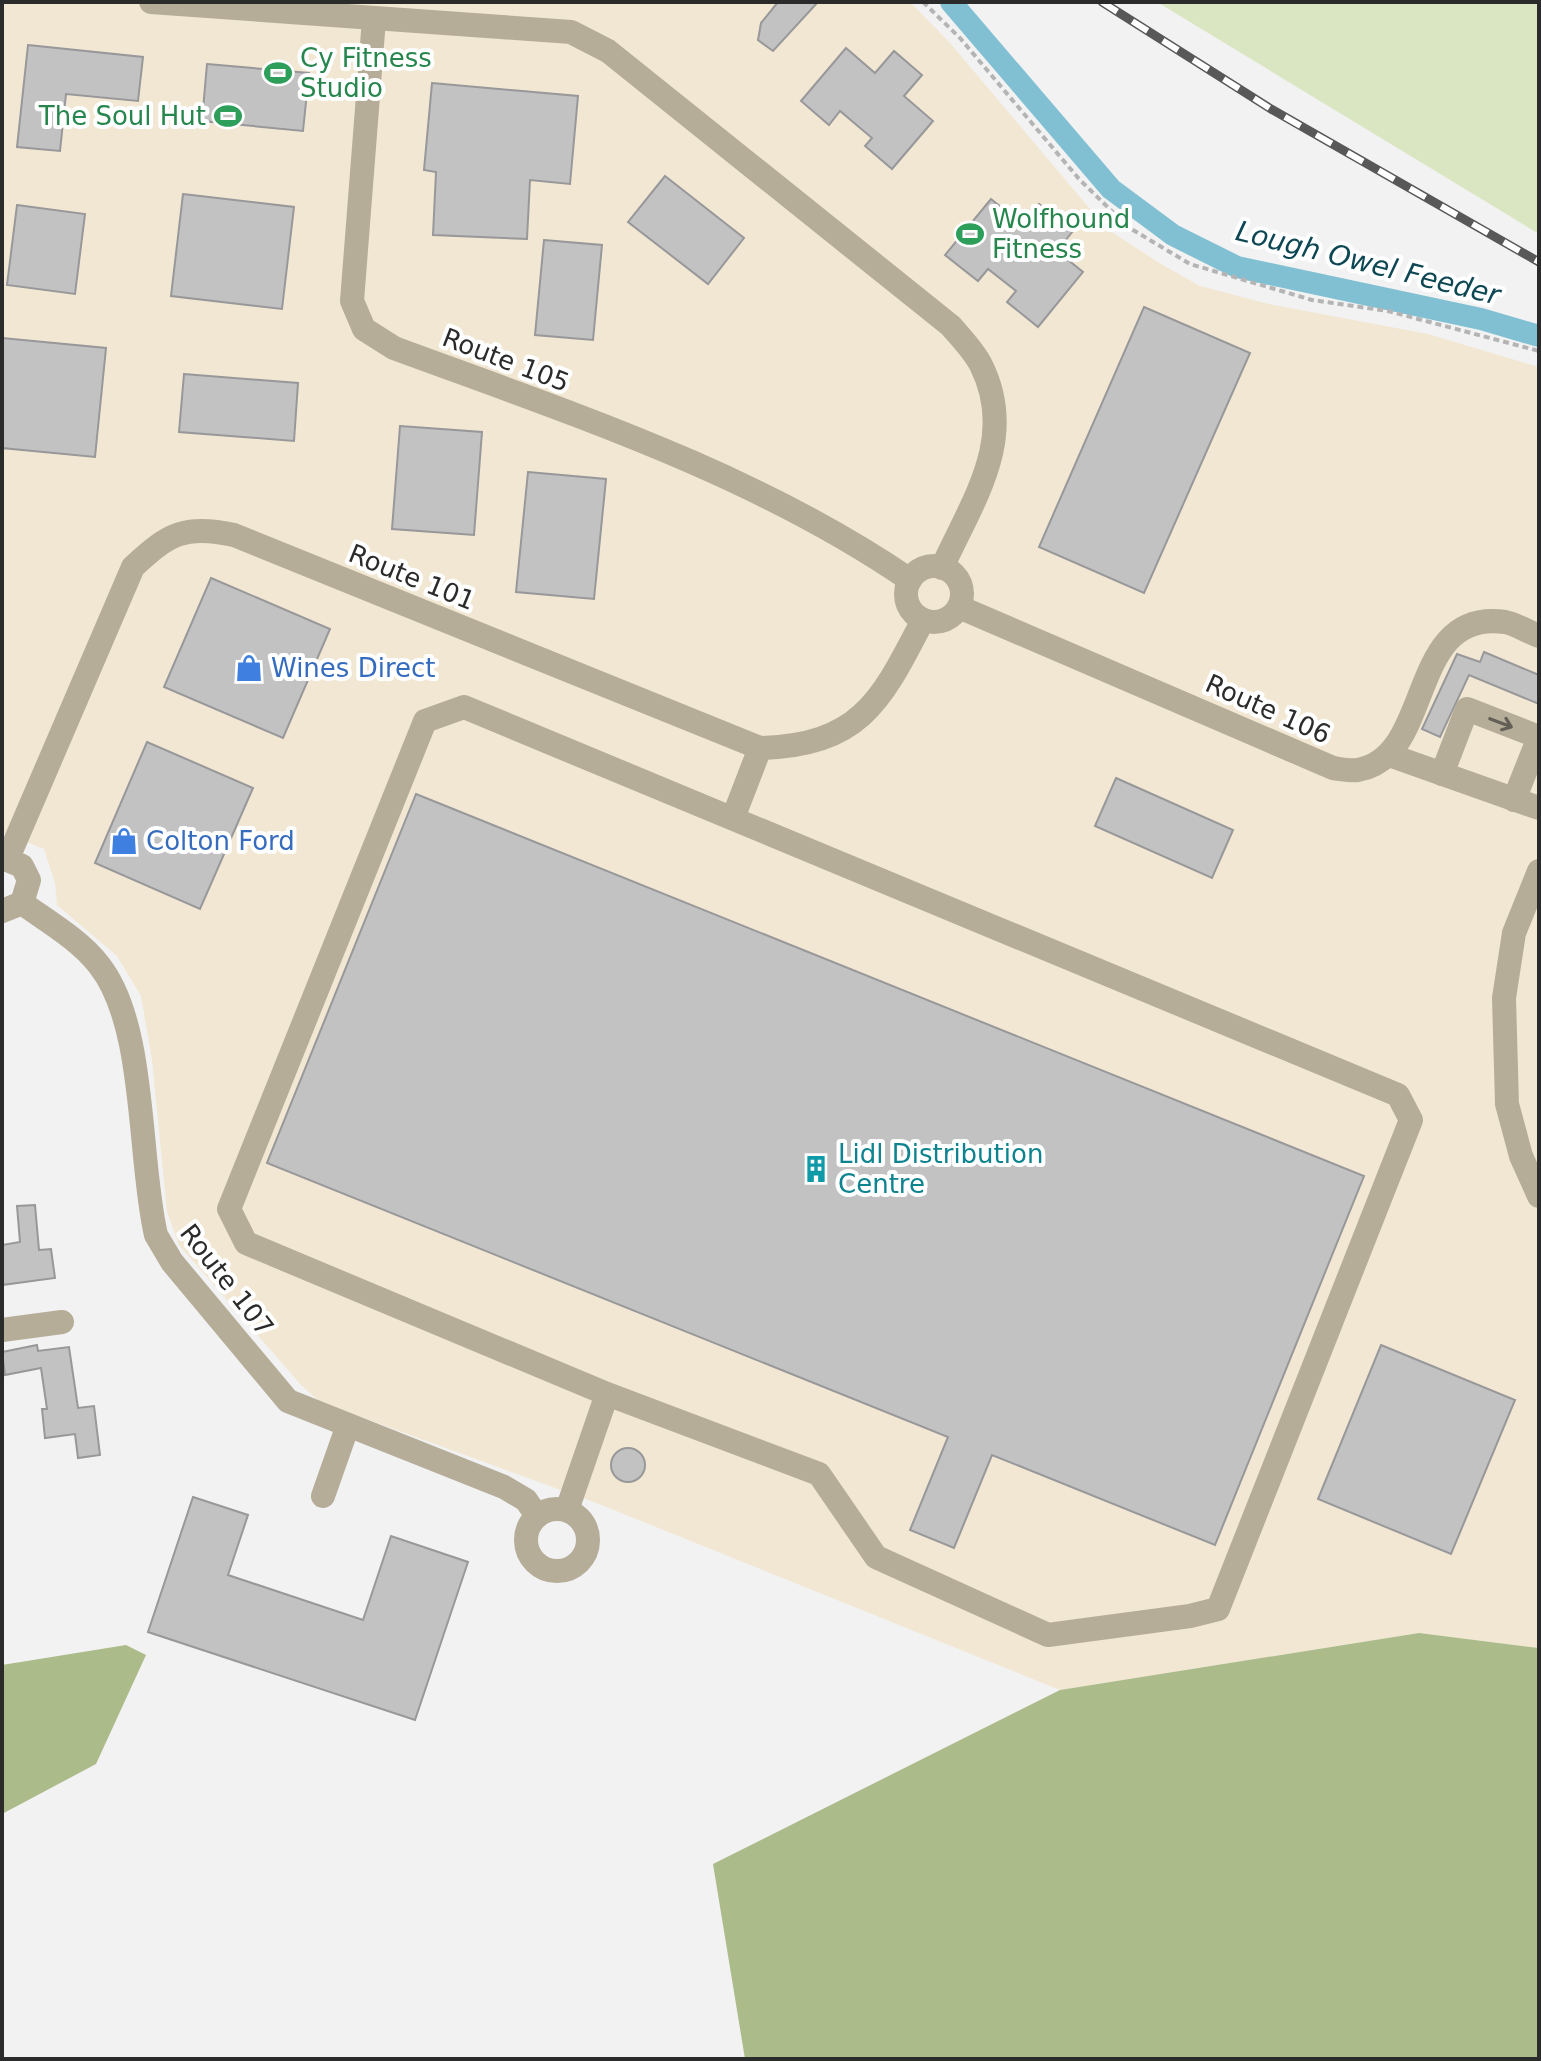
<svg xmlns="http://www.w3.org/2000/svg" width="1541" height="2061" font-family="'DejaVu Sans',sans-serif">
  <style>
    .commercial { fill: #f2e7d2 }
    .green { fill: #dae6c2 }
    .forest { fill: #acbb8a }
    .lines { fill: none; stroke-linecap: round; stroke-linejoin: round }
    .canal { stroke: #81c0d2; stroke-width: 22 }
    .building { fill: #c2c2c3; stroke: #98989a; stroke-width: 2 }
    .path { stroke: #b4b4b5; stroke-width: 4; stroke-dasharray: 6 4; stroke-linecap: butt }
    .minor { stroke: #b6ad98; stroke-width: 24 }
    .rail-casing { stroke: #585858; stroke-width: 9 }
    .rail { stroke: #fff; stroke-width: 6; stroke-dasharray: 18; stroke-linecap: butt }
    .oneway { stroke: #635f57 }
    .labels { text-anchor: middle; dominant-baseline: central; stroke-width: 8; stroke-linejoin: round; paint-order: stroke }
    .leisure-label { font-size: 26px; fill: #27864d; stroke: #fff; text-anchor: start }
    .street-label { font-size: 26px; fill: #2b2b2b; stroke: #fff }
    .shop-label { font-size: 26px; fill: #366cbe; stroke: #fff; text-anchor: start }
    .culture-label { font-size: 26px; fill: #0d838f; stroke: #fff; text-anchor: start }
    .water-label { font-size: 28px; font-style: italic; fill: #0e4754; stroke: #fff }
  </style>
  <rect width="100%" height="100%" fill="#f2f2f3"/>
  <!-- commercial -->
  <polygon class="commercial" points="2,2 910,2 950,43 1107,229 1161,264 1200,286 1269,304 1428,334 1539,367 1539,1648 1419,1633 1060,1690 599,1504 320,1402 301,1385 179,1245 167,1212 152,1060 141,996 117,956 57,905 55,883 44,849 2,832"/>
  <!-- green -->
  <polygon class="green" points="1157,2 1539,2 1539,234"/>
  <!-- forest -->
  <g class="forest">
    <polygon points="1419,1633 1539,1648 1539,2059 745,2059 713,1864 1060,1690"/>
    <polygon points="126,1645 146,1655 96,1764 2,1814 2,1665"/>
  </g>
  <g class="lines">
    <!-- canal -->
    <polyline class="canal" points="951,2 1111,189 1173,235 1237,267 1481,319 1539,336"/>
  </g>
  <!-- building -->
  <g class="building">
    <polygon points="778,2 818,2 773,51 758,40 761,23"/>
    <polygon points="28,45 143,57 138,101 66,94 60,151 17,147"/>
    <polygon points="846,48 875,73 894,51 922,75 904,96 933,121 892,169 865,146 872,138 840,111 829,125 801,101"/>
    <polygon points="207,64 309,73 303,131 202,121"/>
    <polygon points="432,83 578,96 570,184 530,180 527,239 433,235 436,172 424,170"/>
    <polygon points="665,176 744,238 708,284 628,222"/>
    <polygon points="183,194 294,207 282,309 171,296"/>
    <polygon points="991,199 1022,224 1039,204 1073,231 1057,251 1083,272 1038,327 1007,302 1016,291 988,269 978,281 945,255"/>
    <polygon points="17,205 85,214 75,294 7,285"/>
    <polygon points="544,240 602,245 593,340 535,335"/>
    <polygon points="1144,307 1250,353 1144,593 1039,547"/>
    <polygon points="2,338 106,348 95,457 2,448"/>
    <polygon points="184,374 298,383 294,441 179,432"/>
    <polygon points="400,426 482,432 474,535 392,529"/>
    <polygon points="528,472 606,479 594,599 516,592"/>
    <polygon points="211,578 330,629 283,738 164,687"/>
    <polygon points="1484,652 1539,675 1539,704 1469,675 1440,737 1422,729 1457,654 1480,662"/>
    <polygon points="147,742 253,788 200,909 95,863"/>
    <polygon points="1116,778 1233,830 1212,878 1095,826"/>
    <polygon points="416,794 1364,1176 1215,1545 992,1455 954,1548 910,1530 948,1437 267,1163"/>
    <polygon points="35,1205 39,1250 51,1249 55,1278 2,1285 2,1245 20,1242 17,1206"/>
    <polygon points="37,1345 38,1351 69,1347 78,1408 94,1406 100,1455 78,1458 75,1434 45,1438 42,1409 47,1409 41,1368 5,1375 2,1352"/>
    <polygon points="1381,1345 1515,1400 1451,1554 1318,1499"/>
    <circle cx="628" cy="1465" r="17"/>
    <polygon points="193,1497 248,1515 228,1575 363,1620 391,1536 468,1562 415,1720 148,1632"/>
  </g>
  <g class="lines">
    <!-- path -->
    <polyline class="path" points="923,2 960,38 1079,179 1128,227 1190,264 1312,300 1388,311 1539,351"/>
    <!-- minor -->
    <g class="minor">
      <path d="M151,2L571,32L608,51L951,326C961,338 974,351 981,365C1018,439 972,501 942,568"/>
      <path d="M374,19L352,301L364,329L394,348C570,413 754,473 910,580"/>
      <circle cx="934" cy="594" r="28"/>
      <path d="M959,607L1333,768C1340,769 1350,771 1358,770C1435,757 1406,608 1505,622C1516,624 1528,632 1539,636"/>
      <polyline points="1389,755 1539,808"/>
      <polyline points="1442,774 1467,709 1539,737 1514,800"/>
      <polyline points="733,818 760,748"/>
      <polyline points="2,858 22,866 29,880 22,903 2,911"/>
      <path d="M8,858L133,567C168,534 185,524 234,535L760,748C861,745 881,701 923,620"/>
      <polyline points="1539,871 1514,933 1504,998 1507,1104 1521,1156 1539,1196"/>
      <path d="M22,903C47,921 80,940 99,965C147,1025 138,1159 156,1235L172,1262L288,1401L504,1487L526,1500L537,1516"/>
      <polyline points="2,1330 62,1322"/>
      <polyline points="323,1496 348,1425"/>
      <circle cx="557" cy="1540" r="31"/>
      <polyline points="567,1510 607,1394 246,1243 229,1209 425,721 464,707 1398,1095 1411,1120 1218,1609 1190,1616 1048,1635 876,1557 819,1474 607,1394"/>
    </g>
    <!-- rail casing -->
    <g class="rail-casing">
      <polyline id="rail" points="1102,2 1271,109 1539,262"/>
    </g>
    <!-- rail -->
    <use href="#rail" class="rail"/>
  </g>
  <!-- one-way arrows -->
  <defs><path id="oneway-shaft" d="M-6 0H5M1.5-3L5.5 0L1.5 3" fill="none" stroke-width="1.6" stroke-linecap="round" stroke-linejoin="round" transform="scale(2)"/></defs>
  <use class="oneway" href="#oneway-shaft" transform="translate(1501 723) rotate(21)"/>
  <!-- icons -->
  <defs>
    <g id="stadium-bare" transform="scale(2.16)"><path d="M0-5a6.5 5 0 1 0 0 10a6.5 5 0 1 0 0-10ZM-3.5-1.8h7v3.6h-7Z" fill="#2e9e5b" stroke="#fff" stroke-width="2.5" paint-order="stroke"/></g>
    <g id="shop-bare" transform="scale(2.16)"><path d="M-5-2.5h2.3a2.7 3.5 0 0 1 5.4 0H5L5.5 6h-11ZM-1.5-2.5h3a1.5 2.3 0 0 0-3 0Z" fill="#3f7fe0" stroke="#fff" stroke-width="2.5" paint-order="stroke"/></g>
    <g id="building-bare" transform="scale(2.16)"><path d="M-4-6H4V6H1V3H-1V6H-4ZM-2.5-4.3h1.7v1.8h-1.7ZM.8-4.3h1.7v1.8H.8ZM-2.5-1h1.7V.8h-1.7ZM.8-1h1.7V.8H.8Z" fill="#0f9aa8" stroke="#fff" stroke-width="2.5" paint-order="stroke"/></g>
  </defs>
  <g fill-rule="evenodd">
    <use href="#stadium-bare" x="278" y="73"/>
    <use href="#stadium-bare" x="228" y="116"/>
    <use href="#stadium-bare" x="970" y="234"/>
    <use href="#shop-bare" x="249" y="668"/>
    <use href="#shop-bare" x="124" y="841"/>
    <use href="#building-bare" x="816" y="1169"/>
  </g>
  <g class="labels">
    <!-- leisure labels -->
    <g class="leisure-label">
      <text x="300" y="58">Cy Fitness<tspan x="300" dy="30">Studio</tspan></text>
      <text x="206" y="116" text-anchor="end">The Soul Hut</text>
      <text x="992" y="219">Wolfhound<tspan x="992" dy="30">Fitness</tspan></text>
    </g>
    <!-- street labels -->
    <g class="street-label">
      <text transform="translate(506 360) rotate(21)">Route 105</text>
      <text transform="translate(412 577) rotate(22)">Route 101</text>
      <text transform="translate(1268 709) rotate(24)">Route 106</text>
      <text transform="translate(227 1280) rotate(52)">Route 107</text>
    </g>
    <!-- shop labels -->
    <g class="shop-label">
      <text x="271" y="668">Wines Direct</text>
      <text x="146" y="841">Colton Ford</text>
    </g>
    <!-- culture labels -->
    <g class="culture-label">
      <text x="838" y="1154">Lidl Distribution<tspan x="838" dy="30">Centre</tspan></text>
    </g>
    <!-- water labels -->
    <g class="water-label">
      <text transform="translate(1368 263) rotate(14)">Lough Owel Feeder</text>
    </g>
  </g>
  <!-- border -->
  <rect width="1541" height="2061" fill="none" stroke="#2b2b2b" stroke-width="8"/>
</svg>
